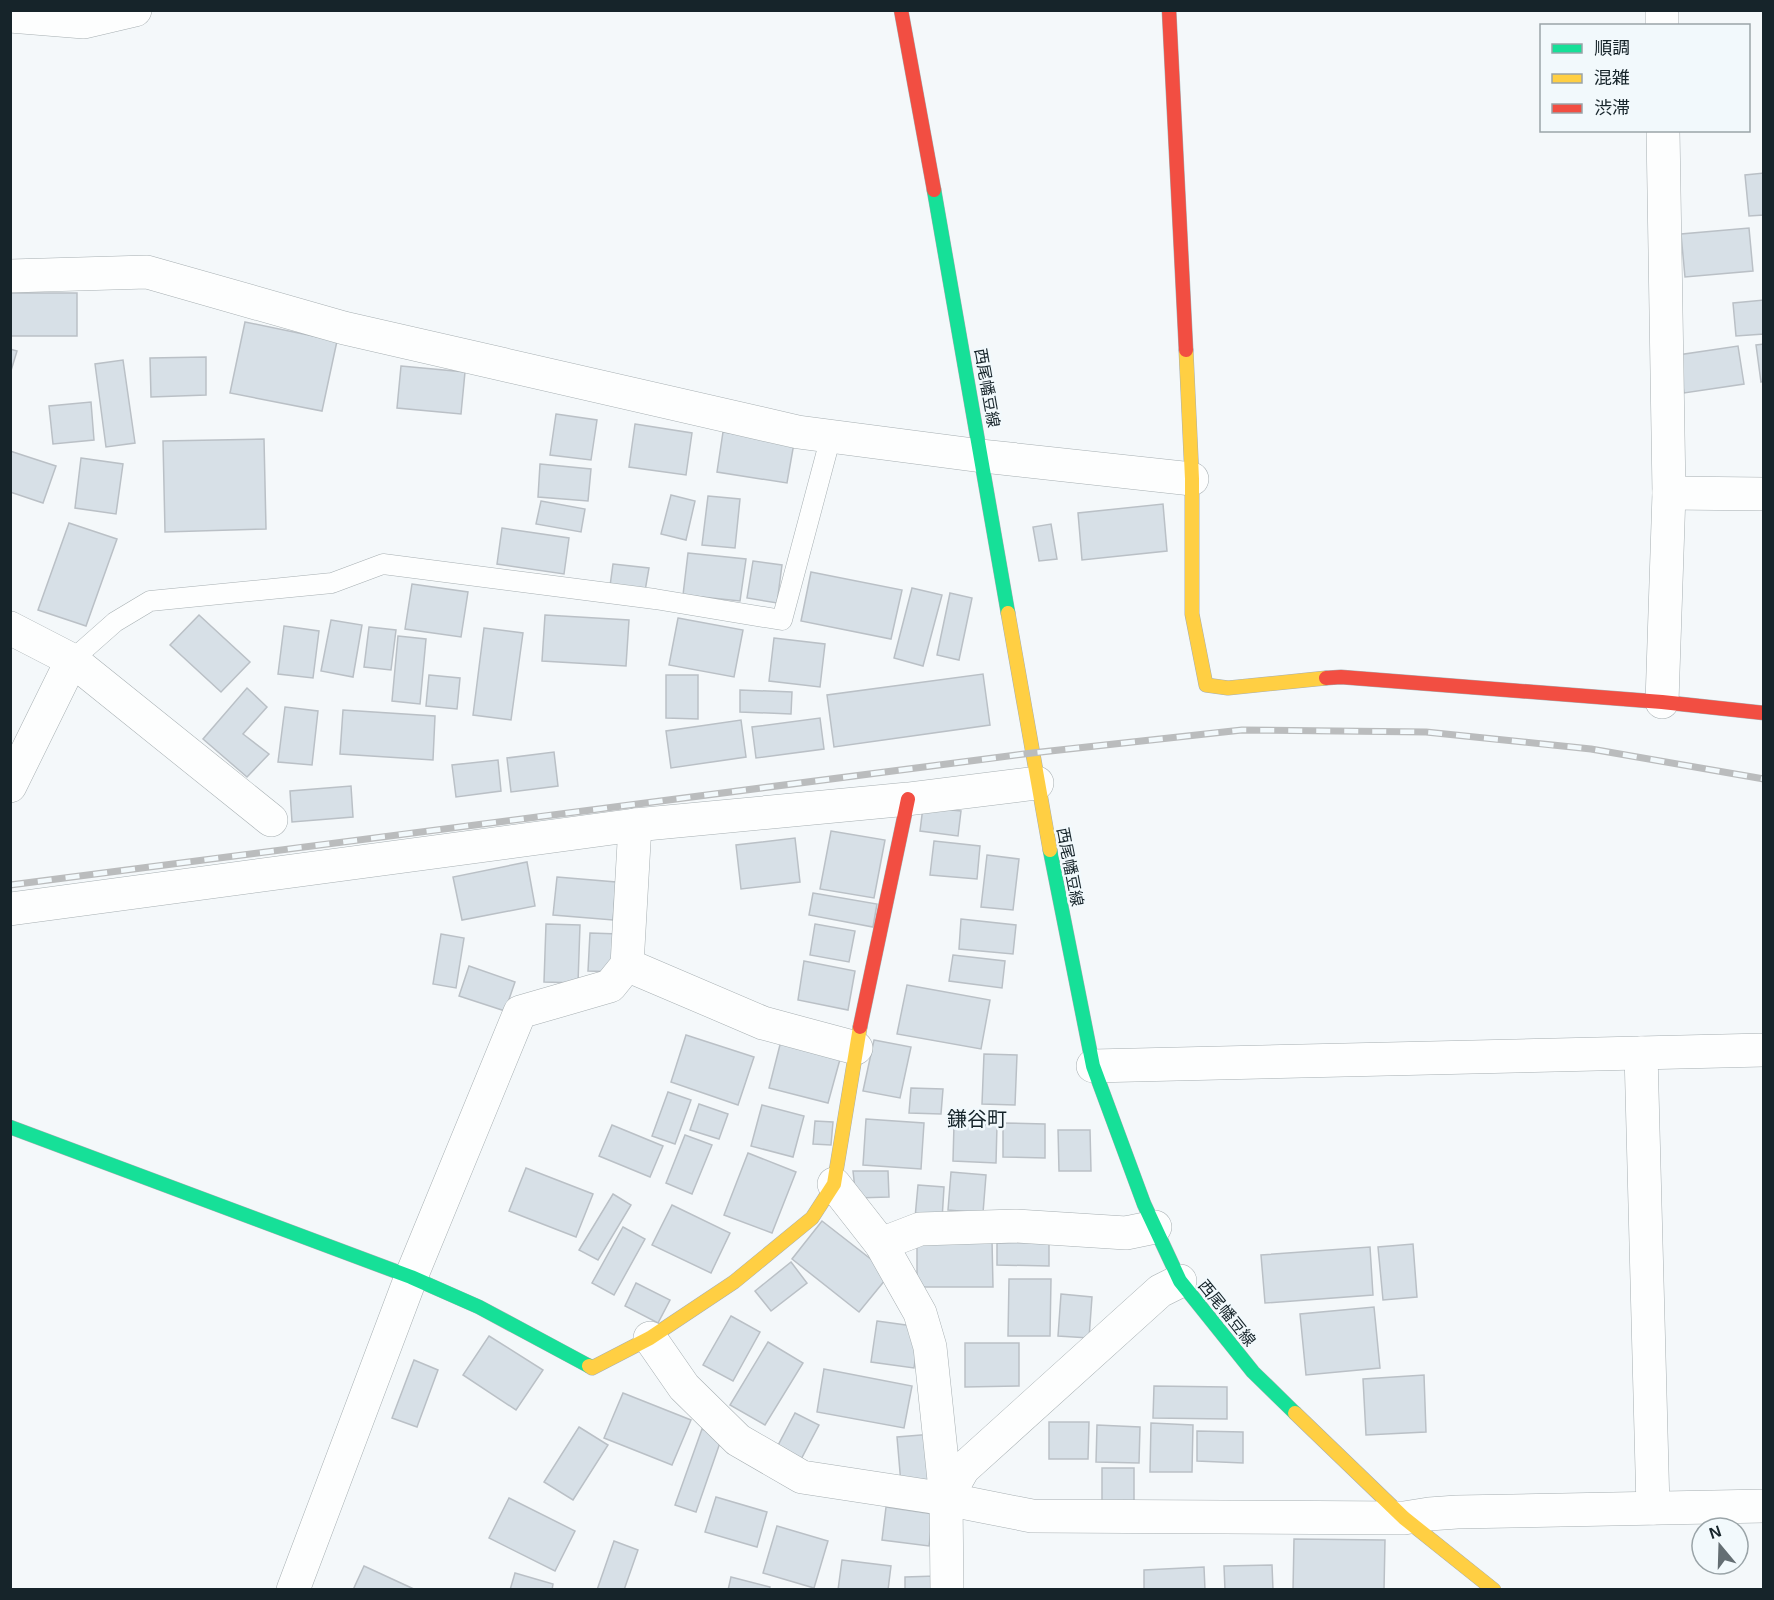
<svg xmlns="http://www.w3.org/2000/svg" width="1774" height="1600" font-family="Helvetica,'Noto Sans JP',sans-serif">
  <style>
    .building { fill: #d7e0e7; stroke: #bac0c6; stroke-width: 1.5 }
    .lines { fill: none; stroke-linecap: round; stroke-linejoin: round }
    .lane-casing { stroke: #a7afb2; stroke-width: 21 }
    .street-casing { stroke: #a7afb2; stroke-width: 34 }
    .fast-casing { stroke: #a7afb2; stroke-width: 15 }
    .slow-casing { stroke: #a7afb2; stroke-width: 15 }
    .jam-casing { stroke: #a7afb2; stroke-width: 15 }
    .lane { stroke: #fdfefe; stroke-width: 20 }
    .street { stroke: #fdfefe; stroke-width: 33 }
    .fast { stroke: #16e098; stroke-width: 14 }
    .slow { stroke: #ffcf43; stroke-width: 14 }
    .jam { stroke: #f24e42; stroke-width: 14 }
    .rail-casing { stroke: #babcbd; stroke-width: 7 }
    .rail { stroke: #f2f9fc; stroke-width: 4.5; stroke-dasharray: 14; stroke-linecap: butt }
    .labels { text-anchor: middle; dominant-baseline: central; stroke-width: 5; stroke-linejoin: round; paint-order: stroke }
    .street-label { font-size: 16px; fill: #16242a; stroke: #f2f9fc }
    .quarter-label { font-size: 20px; fill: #16242a; stroke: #f2f9fc }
  </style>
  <rect width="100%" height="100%" fill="#f4f8fa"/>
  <!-- building -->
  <g class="building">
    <polygon points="1764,173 1764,215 1749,216 1745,175"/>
    <polygon points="1749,228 1753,271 1685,277 1681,234"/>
    <rect x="10" y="293" width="67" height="43"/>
    <polygon points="1764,300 1764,334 1736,336 1733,303"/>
    <polygon points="245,322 337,341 322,411 230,393"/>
    <polygon points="1764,344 1764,381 1761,382 1756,345"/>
    <polygon points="1738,346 1744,384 1684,393 1678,355"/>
    <polygon points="10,349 17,351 10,374"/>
    <polygon points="206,357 206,395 151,397 150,358"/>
    <polygon points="123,360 135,443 106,447 95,364"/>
    <polygon points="401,366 465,372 461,414 397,408"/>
    <polygon points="91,402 94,440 53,444 49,406"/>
    <polygon points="556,414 597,420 591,460 550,455"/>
    <polygon points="635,424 692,433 686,475 629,467"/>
    <polygon points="723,432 794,443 787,483 717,472"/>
    <polygon points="264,439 266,529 165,532 163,441"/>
    <polygon points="10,451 56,466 43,503 10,492"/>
    <polygon points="81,458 123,464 116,514 75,508"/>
    <polygon points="540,464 591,469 588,501 538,497"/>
    <polygon points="671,495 695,501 686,540 661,534"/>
    <polygon points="708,496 740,499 735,548 702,545"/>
    <polygon points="541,501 585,509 581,532 536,524"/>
    <polygon points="1163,504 1167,551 1082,560 1078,513"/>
    <polygon points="69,523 117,539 86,626 38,610"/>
    <polygon points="1051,524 1057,559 1039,561 1033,527"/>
    <polygon points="502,528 569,538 564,574 497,564"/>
    <polygon points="688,553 746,559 740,601 683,595"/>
    <polygon points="753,561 782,565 777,603 747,598"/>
    <polygon points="613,564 649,568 645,591 610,586"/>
    <polygon points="811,572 902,590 891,639 801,621"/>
    <polygon points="412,584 468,592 461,637 405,629"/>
    <polygon points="912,588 942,595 923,666 894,658"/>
    <polygon points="950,593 972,598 959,660 937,655"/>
    <polygon points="199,615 250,662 221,692 170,645"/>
    <polygon points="545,615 629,620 626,666 542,661"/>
    <polygon points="678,618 743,630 734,677 669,665"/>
    <polygon points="331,620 362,625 353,677 321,671"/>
    <polygon points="284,626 319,631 313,678 278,674"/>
    <polygon points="369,627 396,630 391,670 364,667"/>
    <polygon points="484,628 523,633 511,720 473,715"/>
    <polygon points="398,636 426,639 420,704 392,701"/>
    <polygon points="774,638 825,644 820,687 769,681"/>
    <polygon points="983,674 990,725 834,747 827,695"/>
    <polygon points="429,675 460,678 457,709 426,706"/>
    <polygon points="666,675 698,675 698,719 666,718"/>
    <polygon points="247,688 267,707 243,734 269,754 247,777 203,739"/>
    <polygon points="740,690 792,692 791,714 740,712"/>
    <polygon points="285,707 318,711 312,765 278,762"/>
    <polygon points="343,710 435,716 433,760 340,754"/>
    <polygon points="820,718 824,749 756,758 752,727"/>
    <polygon points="741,720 746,757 671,768 666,731"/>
    <polygon points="554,752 558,786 511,792 507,758"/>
    <polygon points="498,760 501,791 456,797 452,765"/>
    <polygon points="351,786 353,817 292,822 290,791"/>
    <polygon points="923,807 961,811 958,836 920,831"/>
    <polygon points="831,831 885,840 874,898 820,889"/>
    <polygon points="795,838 800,882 741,889 736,845"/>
    <polygon points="934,841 980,846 977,879 930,875"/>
    <polygon points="987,855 1019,859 1013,910 981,907"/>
    <polygon points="527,862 535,906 462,920 453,877"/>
    <polygon points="557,877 616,882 613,920 553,915"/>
    <polygon points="813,893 877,904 873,927 809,915"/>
    <polygon points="961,919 1016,925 1013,954 959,949"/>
    <polygon points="546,924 580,925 578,983 544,982"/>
    <polygon points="815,924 855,931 849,962 810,955"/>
    <polygon points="590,933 619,934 617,972 588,971"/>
    <polygon points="441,934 464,938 456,988 433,984"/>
    <polygon points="953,955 1005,961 1002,988 949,981"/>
    <polygon points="804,961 855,971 848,1010 798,1000"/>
    <polygon points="469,966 515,982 505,1011 459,996"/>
    <polygon points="907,985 990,1000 981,1049 897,1034"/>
    <polygon points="686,1035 754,1057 738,1105 671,1082"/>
    <polygon points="782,1037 842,1052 828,1103 769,1088"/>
    <polygon points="874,1040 911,1047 900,1098 863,1091"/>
    <polygon points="984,1054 1017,1055 1015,1105 982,1104"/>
    <polygon points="911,1088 943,1089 941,1114 909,1113"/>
    <polygon points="668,1092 691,1100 675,1144 652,1136"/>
    <polygon points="699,1104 728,1114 719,1139 690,1130"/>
    <polygon points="762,1105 804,1116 793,1157 751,1146"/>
    <polygon points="866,1119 924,1123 921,1169 863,1165"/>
    <polygon points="815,1121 833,1122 831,1145 813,1144"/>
    <polygon points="1003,1123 1045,1124 1045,1158 1003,1157"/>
    <polygon points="954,1124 997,1125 996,1163 953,1161"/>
    <polygon points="612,1125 663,1146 650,1177 599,1156"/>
    <polygon points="1058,1130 1090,1130 1091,1171 1059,1171"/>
    <polygon points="685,1135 712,1145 692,1194 666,1183"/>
    <polygon points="748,1153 796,1172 772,1233 724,1215"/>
    <polygon points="526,1168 593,1194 576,1237 509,1211"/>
    <polygon points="853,1171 888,1171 889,1197 856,1198"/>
    <polygon points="951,1172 986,1175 983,1213 948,1210"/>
    <polygon points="918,1185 944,1187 942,1220 915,1218"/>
    <polygon points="613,1194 631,1205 598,1260 579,1250"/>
    <polygon points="672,1205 730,1233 711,1273 652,1245"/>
    <polygon points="822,1221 890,1274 859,1312 792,1259"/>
    <polygon points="623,1227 645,1239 614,1295 592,1283"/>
    <polygon points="917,1240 992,1240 993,1287 917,1287"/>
    <polygon points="1049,1242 1049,1266 997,1265 997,1243"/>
    <polygon points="1413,1244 1417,1297 1383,1300 1378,1247"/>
    <polygon points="1370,1247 1373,1295 1265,1303 1261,1255"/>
    <polygon points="791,1262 807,1283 771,1311 755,1291"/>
    <polygon points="1009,1279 1051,1279 1050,1336 1008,1336"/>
    <polygon points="636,1283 670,1300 658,1323 625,1306"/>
    <polygon points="1061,1294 1092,1297 1089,1338 1058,1336"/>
    <polygon points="1374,1307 1380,1368 1306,1375 1300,1314"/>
    <polygon points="731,1316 760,1332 733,1381 703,1365"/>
    <polygon points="877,1321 920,1327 914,1368 871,1362"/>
    <polygon points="489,1336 543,1370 516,1410 463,1375"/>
    <polygon points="768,1342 803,1363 765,1425 730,1405"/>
    <polygon points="965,1343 1019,1343 1019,1386 965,1387"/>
    <polygon points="414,1360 438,1370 417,1427 392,1418"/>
    <polygon points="824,1369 912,1386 904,1428 817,1412"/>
    <polygon points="1424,1375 1426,1432 1366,1435 1363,1379"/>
    <polygon points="1154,1386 1227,1387 1227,1419 1153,1418"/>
    <polygon points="623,1393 691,1420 672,1465 604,1438"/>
    <polygon points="795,1413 819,1425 798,1465 774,1453"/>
    <polygon points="1049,1422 1089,1422 1088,1459 1049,1459"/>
    <polygon points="1151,1423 1193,1425 1192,1472 1150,1472"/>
    <polygon points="1097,1425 1140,1427 1139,1463 1096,1462"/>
    <polygon points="579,1427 608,1445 573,1500 544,1482"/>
    <polygon points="702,1429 722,1437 696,1512 675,1505"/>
    <polygon points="1197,1431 1243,1432 1243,1463 1197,1461"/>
    <polygon points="933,1434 936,1482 901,1484 897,1437"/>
    <polygon points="1102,1468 1134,1468 1134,1507 1102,1508"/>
    <polygon points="716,1497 767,1512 757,1547 705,1532"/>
    <polygon points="509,1498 575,1531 555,1571 489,1538"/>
    <polygon points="886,1507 933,1514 929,1546 882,1540"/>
    <polygon points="777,1526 828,1541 814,1588 763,1573"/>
    <polygon points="1294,1539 1385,1540 1384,1590 1293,1590"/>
    <polygon points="614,1541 638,1550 624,1590 597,1590"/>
    <polygon points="842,1560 891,1566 888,1590 838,1590"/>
    <polygon points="1272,1565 1273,1590 1225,1590 1224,1566"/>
    <polygon points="364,1566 416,1590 353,1590"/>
    <polygon points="1204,1567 1205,1590 1144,1590 1144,1570"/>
    <polygon points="515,1573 553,1584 552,1590 510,1590"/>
    <polygon points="936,1576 936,1590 905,1590 905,1577"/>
    <polygon points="731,1577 770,1587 769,1590 728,1590"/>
  </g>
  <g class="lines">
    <!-- lane casing -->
    <g class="lane-casing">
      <polyline id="lane" points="72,660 115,622 150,601 332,583 383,564 655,599 782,620 831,436"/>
    </g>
    <!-- street casing -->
    <g class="street-casing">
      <g id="street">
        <polyline points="1662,10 1662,26"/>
        <polyline points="10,16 84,22 135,10"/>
        <polyline points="10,276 147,272 344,328 798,432 982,456 1192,479"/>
        <polyline points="1669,493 1764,494"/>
        <polyline points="10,628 72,660 271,820"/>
        <polyline points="1662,702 1669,493 1663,130"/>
        <polyline points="10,786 72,660"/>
        <polyline points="10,909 635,825 908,799 1037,783"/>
        <polyline points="627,965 763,1023 856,1048"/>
        <polyline points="1641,1053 1653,1508"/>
        <polyline points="1093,1066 1764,1050"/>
        <polyline points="834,1184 881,1244 920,1313 930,1347 946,1499 947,1590"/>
        <polyline points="881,1244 920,1229 1016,1226 1126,1233 1155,1227"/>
        <polyline points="650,1338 684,1387 738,1440 802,1477 946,1499 1032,1516 1404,1518 1429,1514 1457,1512 1764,1506"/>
        <polyline points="946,1499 963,1469 1160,1291 1180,1281"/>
        <polyline points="293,1590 411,1277 520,1012 610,986 627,965 635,825"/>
      </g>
    </g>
    <!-- fast casing -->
    <g class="fast-casing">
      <g id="fast">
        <polyline points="934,190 1008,613"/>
        <polyline points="1050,850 1093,1066 1144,1204 1180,1281 1253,1372 1295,1413"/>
        <polyline points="10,1127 411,1277 479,1307 589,1366"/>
      </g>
    </g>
    <!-- slow casing -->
    <g class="slow-casing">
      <g id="slow">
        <polyline points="1186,350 1192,479 1192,614 1206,685 1228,688 1326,678"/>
        <polyline points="1008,613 1050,850"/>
        <polyline points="589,1366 592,1368 650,1338 734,1282 812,1218 834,1184 860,1027"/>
        <polyline points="1295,1413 1404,1518 1494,1590"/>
      </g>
    </g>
    <!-- jam casing -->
    <g class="jam-casing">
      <g id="jam">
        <polyline points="901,10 934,190"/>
        <polyline points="1169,10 1186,350"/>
        <polyline points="1326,678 1341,677 1662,702 1764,713"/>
        <polyline points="860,1027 908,799"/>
      </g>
    </g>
    <!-- lane -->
    <use href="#lane" class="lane"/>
    <!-- street -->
    <use href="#street" class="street"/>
    <!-- fast -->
    <use href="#fast" class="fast"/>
    <!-- slow -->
    <use href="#slow" class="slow"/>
    <!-- jam -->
    <use href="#jam" class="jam"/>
    <!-- rail casing -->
    <g class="rail-casing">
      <polyline id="rail" points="10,885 1032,753 1242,730 1426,732 1591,749 1764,779"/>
    </g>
    <!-- rail -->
    <use href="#rail" class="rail"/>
  </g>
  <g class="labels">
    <!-- street labels -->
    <g class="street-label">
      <text transform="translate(987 388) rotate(80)">西尾幡豆線</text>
      <text transform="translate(1070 867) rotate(79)">西尾幡豆線</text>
      <text transform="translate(1227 1313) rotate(51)">西尾幡豆線</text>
    </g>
    <!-- quarter labels -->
    <g class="quarter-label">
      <text x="977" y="1119">鎌谷町</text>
    </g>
  </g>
  <!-- border -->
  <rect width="1774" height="1600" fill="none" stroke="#16242a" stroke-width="24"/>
  <!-- legend -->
  <rect x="1540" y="24" width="210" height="108" fill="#f2f9fc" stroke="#9aa4a8" stroke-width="1.5"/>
  <rect x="1552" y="44" width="30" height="9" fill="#16e098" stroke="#9aa4a8" stroke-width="1.5"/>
  <text x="1594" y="54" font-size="18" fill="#16242a">順調</text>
  <rect x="1552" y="74" width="30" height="9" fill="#ffcf43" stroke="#9aa4a8" stroke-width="1.5"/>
  <text x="1594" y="84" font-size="18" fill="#16242a">混雑</text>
  <rect x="1552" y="104" width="30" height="9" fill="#f24e42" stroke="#9aa4a8" stroke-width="1.5"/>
  <text x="1594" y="114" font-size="18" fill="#16242a">渋滞</text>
  <!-- north arrow -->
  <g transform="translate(1720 1546) rotate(341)"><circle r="28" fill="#f2f9fc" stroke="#9aa4a8" stroke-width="1.5"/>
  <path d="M0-4.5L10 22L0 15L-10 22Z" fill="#646e73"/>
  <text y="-9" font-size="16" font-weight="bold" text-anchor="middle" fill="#16242a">N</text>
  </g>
</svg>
